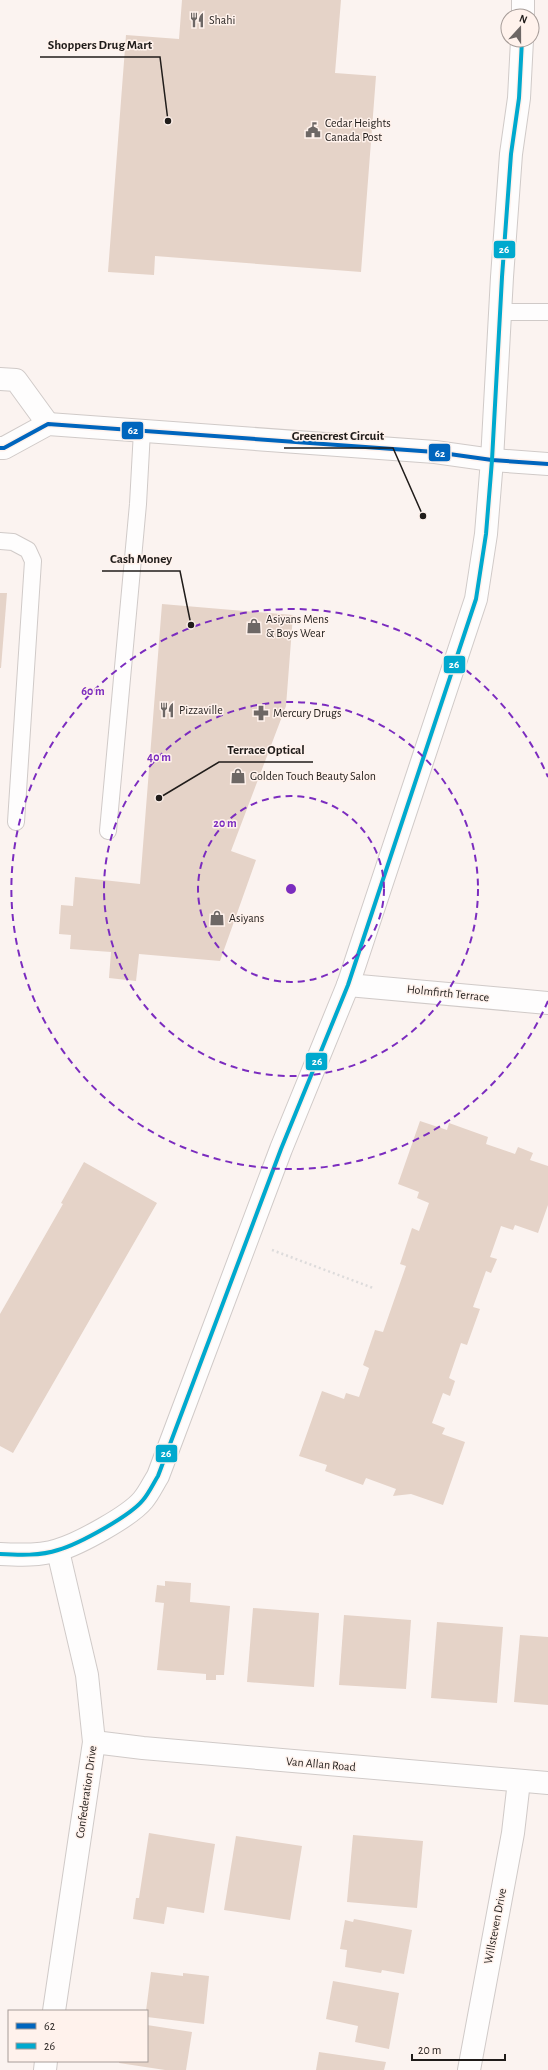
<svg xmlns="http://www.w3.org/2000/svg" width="548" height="2070" font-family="'Alegreya Sans',sans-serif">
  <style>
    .building { fill: #e5d3c8 }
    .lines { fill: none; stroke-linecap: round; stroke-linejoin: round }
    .lane-casing { stroke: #d0cac8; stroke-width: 18 }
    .street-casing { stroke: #d0cac8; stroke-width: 24 }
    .secondary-casing { stroke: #d0cac8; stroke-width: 24 }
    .path { stroke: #dddbdb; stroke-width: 2.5; stroke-dasharray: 2 3; stroke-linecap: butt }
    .lane { stroke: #fefdfd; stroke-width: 16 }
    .street { stroke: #fefdfd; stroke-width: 22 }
    .secondary { stroke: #fefdfd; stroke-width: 22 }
    .bus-1-casing { stroke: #fff2ec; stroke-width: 7 }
    .bus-2-casing { stroke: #fff2ec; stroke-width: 7 }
    .bus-1 { stroke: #0065bd; stroke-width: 4 }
    .bus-2 { stroke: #00a9ce; stroke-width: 4 }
    .ring { fill: none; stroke: #7b2cbf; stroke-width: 2; stroke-dasharray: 7 5 }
    .labels { text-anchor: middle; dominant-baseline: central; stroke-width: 3; stroke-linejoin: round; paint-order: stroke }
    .poi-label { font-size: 12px; fill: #201c1a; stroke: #fff2ec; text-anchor: start }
    .street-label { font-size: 12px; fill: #201c1a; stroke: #fff2ec }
    .centre { fill: #7b2cbf; stroke: #fff2ec; stroke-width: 2 }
    .ring-label { font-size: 12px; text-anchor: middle; font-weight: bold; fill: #7b2cbf; stroke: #fff2ec; stroke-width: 3; stroke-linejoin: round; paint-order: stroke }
    .leader { fill: none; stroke: #201c1a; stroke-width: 1.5 }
    .callout-dot { fill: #201c1a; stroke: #fff2ec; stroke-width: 1.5 }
    .callout-label { font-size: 13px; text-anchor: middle; font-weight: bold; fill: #201c1a; stroke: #fff2ec; stroke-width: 3; stroke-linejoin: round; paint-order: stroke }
    .line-badge { stroke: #fff2ec; stroke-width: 1.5 }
    .badge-label { font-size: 11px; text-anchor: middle; font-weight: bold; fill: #fff }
  </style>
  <rect width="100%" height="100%" fill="#fbf3f0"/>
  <!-- building -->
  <g class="building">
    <polygon points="182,0 341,0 335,73 376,76 361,272 155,256 154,275 108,272 126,35 179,39"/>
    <polygon points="0,593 7,593 1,668 0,668"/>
    <polygon points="162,604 293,615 286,706 231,851 256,860 220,961 139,954 136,981 109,978 111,952 70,949 71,935 59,934 61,905 73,906 75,877 140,884"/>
    <polygon points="420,1121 447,1130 449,1123 488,1137 486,1144 515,1154 518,1147 533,1153 530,1160 548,1166 548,1205 538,1233 515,1225 513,1230 501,1226 490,1257 497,1259 491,1273 486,1271 473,1307 480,1309 467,1345 461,1343 449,1378 455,1381 450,1396 443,1393 432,1423 445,1428 442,1434 465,1442 443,1505 411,1494 393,1496 396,1489 366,1478 363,1485 325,1471 327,1465 299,1456 322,1391 344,1399 346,1393 359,1397 369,1368 363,1365 375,1330 383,1332 406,1266 400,1264 412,1228 419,1231 429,1203 417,1198 419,1192 398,1184"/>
    <polygon points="84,1162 157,1203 13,1453 0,1446 0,1314 63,1204 61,1203"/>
    <polygon points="165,1581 191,1583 190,1602 230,1606 224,1675 216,1675 216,1680 206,1680 206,1674 157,1670 164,1603 155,1602 157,1585 165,1586"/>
    <polygon points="253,1608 319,1613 314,1687 247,1682"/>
    <polygon points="344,1615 411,1620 406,1689 339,1685"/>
    <polygon points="437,1622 503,1627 497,1703 431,1698"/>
    <polygon points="520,1635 548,1637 548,1705 514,1702"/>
    <polygon points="149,1833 215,1844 204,1913 167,1907 164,1924 133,1919 136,1898 139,1898"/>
    <polygon points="353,1835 423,1841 417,1908 347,1902"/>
    <polygon points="236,1836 302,1846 290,1920 224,1910"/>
    <polygon points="354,1919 412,1930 404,1974 382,1970 381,1973 345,1967 347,1950 340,1949 345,1920 353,1922"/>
    <polygon points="151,1972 183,1976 183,1973 209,1976 204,2024 147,2017 146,2011"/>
    <polygon points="333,1981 399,1993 389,2049 355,2042 358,2026 326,2019"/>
    <polygon points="147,2025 192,2032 186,2070 165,2070 119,2063 119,2061 147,2061"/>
    <polygon points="319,2052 386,2062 384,2070 316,2070"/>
  </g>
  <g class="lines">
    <!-- lane casing -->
    <g class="lane-casing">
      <g id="lane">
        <polyline points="499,312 548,312"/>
        <polyline points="0,541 13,542 28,550 33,561 16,822"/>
        <polyline points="108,831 138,504 142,431"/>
      </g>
    </g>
    <!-- street casing -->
    <g class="street-casing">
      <g id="street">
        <polyline points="348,985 548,1003"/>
        <polyline points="94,1742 143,1748 548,1783"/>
        <polyline points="54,2011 94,1742 87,1675 58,1551"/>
        <polyline points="45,2070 46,2061"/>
        <polyline points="469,2070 513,1833 519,1781"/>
      </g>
    </g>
    <!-- secondary casing -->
    <g class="secondary-casing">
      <g id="secondary">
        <polyline points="523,16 523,0"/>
        <polyline points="0,379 16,380 48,424"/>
        <polyline points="0,448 4,448 48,424 435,452 492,460 548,464"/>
        <path d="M0,1554C18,1555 41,1556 58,1550C79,1544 130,1516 143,1500C149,1493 153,1484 158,1476L281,1149L348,985L476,599L486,534L492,460L502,277L511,154L519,98L522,40"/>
      </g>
    </g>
    <!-- path -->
    <polyline class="path" points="272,1250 373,1288"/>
    <!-- lane -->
    <use href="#lane" class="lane"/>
    <!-- street -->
    <use href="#street" class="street"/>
    <!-- secondary -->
    <use href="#secondary" class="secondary"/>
    <!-- bus-1 casing -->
    <g class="bus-1-casing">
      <polyline id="bus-1" points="0,448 4,448 48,424 435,452 492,460 548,464"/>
    </g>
    <!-- bus-2 casing -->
    <g class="bus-2-casing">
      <path id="bus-2" d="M0,1554C18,1555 41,1556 58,1550C79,1544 130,1516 143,1500C149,1493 153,1484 158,1476L281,1149L348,985L476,599L486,534L492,460L502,277L511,154L519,98L522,40"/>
    </g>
    <!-- bus-1 -->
    <use href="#bus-1" class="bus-1"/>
    <!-- bus-2 -->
    <use href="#bus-2" class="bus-2"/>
  </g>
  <!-- distance rings -->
  <g class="ring">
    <circle cx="291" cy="889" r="93"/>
    <circle cx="291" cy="889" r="187"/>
    <path d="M548 1001A280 280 0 1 1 548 777"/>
  </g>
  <!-- icons -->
  <defs>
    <g id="restaurant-bare" transform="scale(1.2)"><path d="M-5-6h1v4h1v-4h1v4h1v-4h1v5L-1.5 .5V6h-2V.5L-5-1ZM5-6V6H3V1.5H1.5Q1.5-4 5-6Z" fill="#6d6765" stroke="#fff2ec" stroke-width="2.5" paint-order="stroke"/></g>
    <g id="civic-bare" transform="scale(1.2)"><path d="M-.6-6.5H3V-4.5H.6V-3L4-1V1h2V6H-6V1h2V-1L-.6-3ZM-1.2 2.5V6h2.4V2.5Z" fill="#6d6765" stroke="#fff2ec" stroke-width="2.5" paint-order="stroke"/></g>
    <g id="shop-bare" transform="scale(1.2)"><path d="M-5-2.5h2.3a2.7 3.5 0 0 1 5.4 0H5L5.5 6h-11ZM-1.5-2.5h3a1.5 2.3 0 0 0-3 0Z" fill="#6d6765" stroke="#fff2ec" stroke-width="2.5" paint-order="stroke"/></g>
    <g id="pharmacy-bare" transform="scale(1.2)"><path d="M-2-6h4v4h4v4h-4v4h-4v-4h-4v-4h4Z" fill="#6d6765" stroke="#fff2ec" stroke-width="2.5" paint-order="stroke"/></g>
  </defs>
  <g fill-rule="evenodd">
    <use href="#restaurant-bare" x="197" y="20"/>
    <use href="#civic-bare" x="313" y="130"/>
    <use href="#shop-bare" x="254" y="626"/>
    <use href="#restaurant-bare" x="167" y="710"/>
    <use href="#pharmacy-bare" x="261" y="713"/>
    <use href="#shop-bare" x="238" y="776"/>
    <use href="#shop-bare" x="217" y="918"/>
  </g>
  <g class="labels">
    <!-- poi labels -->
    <g class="poi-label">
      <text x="209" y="20">Shahi</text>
      <text x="325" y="123">Cedar Heights<tspan x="325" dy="14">Canada Post</tspan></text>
      <text x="266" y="619">Asiyans Mens<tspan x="266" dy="14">&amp; Boys Wear</tspan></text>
      <text x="179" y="710">Pizzaville</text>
      <text x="273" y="713">Mercury Drugs</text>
      <text x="250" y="776">Golden Touch Beauty Salon</text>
      <text x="229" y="918">Asiyans</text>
    </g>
    <!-- street labels -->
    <g class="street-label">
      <text transform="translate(448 993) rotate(6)">Holmfirth Terrace</text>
      <text transform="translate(321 1764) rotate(5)">Van Allan Road</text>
      <text transform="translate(86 1792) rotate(-82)">Confederation Drive</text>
      <text transform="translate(495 1926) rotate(-79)">Willsteven Drive</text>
    </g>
  </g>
  <circle cx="291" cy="889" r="6" class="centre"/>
  <g class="ring-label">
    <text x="93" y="695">60 m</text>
    <text x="159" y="761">40 m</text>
    <text x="225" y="827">20 m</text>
  </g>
  <!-- callouts -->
  <path class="leader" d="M168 121L160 57H40M423 516L393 448H284M191 625L180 571H102M159 798L219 762H313"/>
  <g class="callout-dot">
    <circle cx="168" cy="121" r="4"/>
    <circle cx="423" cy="516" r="4"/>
    <circle cx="191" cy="625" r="4"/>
    <circle cx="159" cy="798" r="4"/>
  </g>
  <g class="callout-label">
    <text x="100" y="49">Shoppers Drug Mart</text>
    <text x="338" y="440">Greencrest Circuit</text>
    <text x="141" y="563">Cash Money</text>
    <text x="266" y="754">Terrace Optical</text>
  </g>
  <g class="line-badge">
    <rect x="493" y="240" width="23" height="19" rx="4" fill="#00a9ce"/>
    <rect x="121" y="421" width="23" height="19" rx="4" fill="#0065bd"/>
    <rect x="428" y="443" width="23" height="19" rx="4" fill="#0065bd"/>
    <rect x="443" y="655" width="23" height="19" rx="4" fill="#00a9ce"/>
    <rect x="305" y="1052" width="23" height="19" rx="4" fill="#00a9ce"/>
    <rect x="155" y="1444" width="23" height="19" rx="4" fill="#00a9ce"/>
  </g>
  <g class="badge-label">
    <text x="504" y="253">26</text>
    <text x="133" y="434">62</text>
    <text x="440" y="457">62</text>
    <text x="454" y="668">26</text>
    <text x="317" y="1065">26</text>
    <text x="166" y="1457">26</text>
  </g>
  <!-- legend -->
  <rect x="8" y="2010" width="140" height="52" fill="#fff2ec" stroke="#a69c98"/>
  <rect x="16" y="2023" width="20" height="6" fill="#0065bd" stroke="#a69c98"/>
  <text x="44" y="2030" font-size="12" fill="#201c1a">62</text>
  <rect x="16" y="2043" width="20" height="6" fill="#00a9ce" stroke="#a69c98"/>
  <text x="44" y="2050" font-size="12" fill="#201c1a">26</text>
  <!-- north arrow -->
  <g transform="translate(520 28) rotate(21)"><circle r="19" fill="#fff2ec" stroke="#a69c98"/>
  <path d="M0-3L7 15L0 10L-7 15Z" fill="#6d6765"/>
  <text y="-6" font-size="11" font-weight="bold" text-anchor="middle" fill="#201c1a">N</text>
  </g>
  <!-- scale -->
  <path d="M412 2054v6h93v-6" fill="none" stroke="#201c1a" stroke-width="2"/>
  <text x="418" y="2054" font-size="12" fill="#201c1a" stroke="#fff2ec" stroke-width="3" paint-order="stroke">20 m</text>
</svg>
